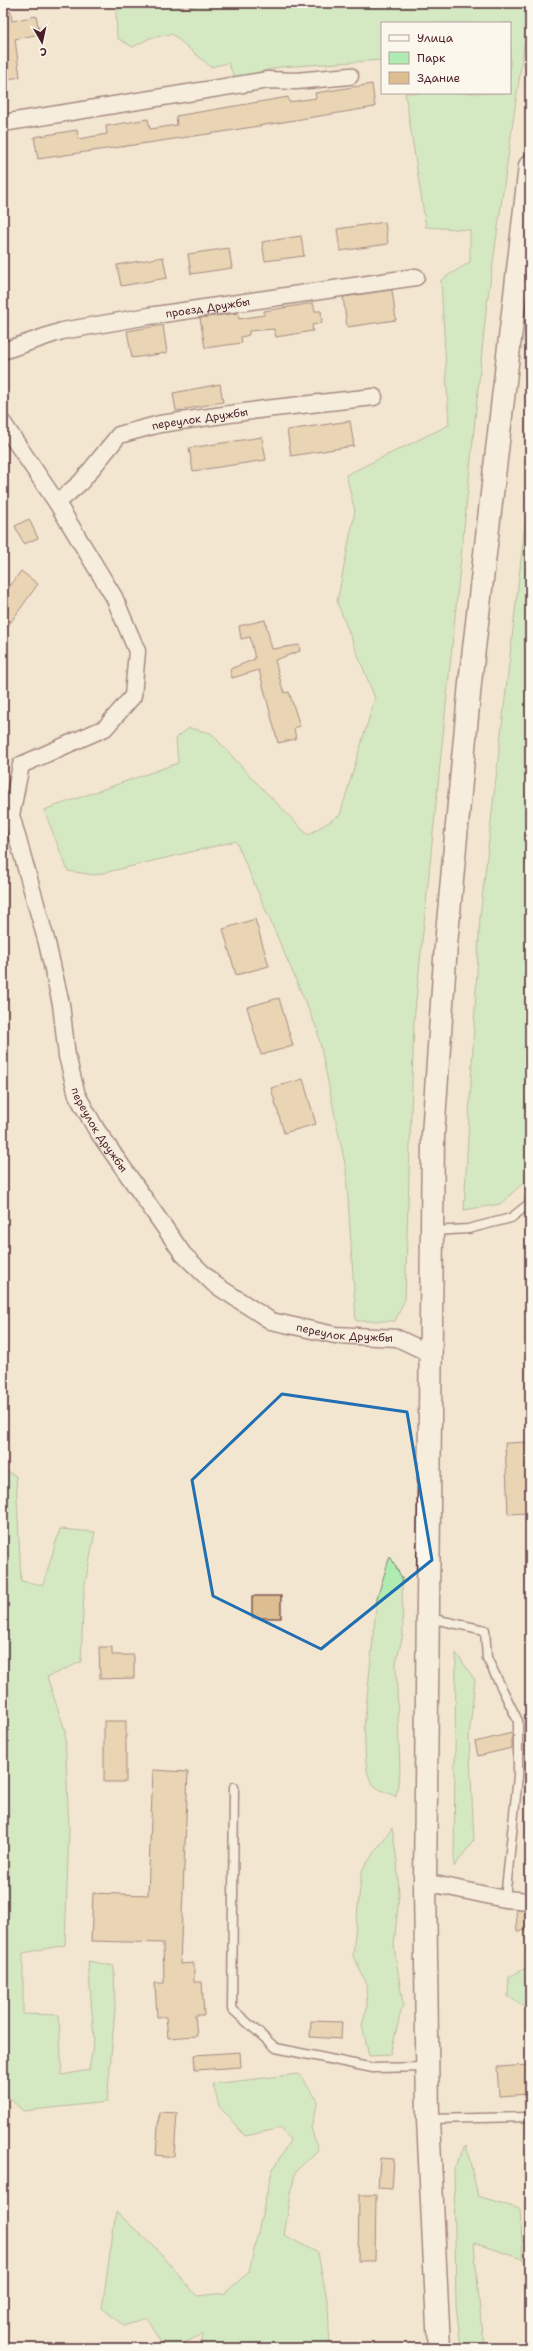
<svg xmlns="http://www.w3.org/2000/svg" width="533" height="2351" font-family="'Shantell Sans',sans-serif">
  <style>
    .green { fill: #b0ecb2; stroke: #7d866e }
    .building { fill: #ddbe90; stroke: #4a1f2b }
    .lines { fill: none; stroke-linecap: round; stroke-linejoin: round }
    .service-casing { stroke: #4a1f2b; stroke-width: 11 }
    .minor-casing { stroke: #4a1f2b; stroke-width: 19 }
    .primary-casing { stroke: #4a1f2b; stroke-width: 25 }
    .service { stroke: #fbf7ec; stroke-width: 8 }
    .minor { stroke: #fbf7ec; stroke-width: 16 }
    .primary { stroke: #fbf7ec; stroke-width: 22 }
    .marked { fill: none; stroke: #1f6fb2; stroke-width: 3; stroke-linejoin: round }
    .labels { text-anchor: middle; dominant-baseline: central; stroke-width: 3.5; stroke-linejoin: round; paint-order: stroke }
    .street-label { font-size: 11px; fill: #4a1f2b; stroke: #fbf7ec }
  </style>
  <rect width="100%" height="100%" fill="#f2e6d0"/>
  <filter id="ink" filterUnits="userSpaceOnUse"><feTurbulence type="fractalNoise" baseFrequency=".025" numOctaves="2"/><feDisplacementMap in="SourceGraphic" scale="8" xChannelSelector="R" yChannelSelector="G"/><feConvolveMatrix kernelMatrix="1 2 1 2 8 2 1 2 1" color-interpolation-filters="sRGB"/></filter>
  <g filter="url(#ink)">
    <!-- green -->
    <g class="green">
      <polygon points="133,3 178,3 179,9 209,3 530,3 486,311 414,1021 405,1299 395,1321 356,1321 346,1169 317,1029 236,841 95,875 68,871 44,810 178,763 176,738 189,728 211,733 251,777 308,835 340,815 375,698 337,602 355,511 346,475 449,425 441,280 470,262 470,230 426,227 405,93 510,93 510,23 382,23 382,60 280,67 235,78 228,63 211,67 172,34 150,38 133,47 117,38 116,10"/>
      <polygon points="530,481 530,1177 500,1204 464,1210 480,917"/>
      <polygon points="3,1470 16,1476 21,1581 43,1585 60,1529 95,1532 84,1589 81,1662 47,1677 65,1730 69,1831 65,1945 23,1953 23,2014 59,2015 62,2075 89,2070 94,2039 88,1961 114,1966 115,2010 107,2102 23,2111 3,2092"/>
      <path d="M390,1556L402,1578L403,1634L396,1663L400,1771L396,1797C390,1793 378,1790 374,1785C363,1775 366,1743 364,1728L377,1598Z"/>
      <polygon points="456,1653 475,1680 469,1737 474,1840 454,1867"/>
      <polygon points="392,1828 397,1861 399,1895 394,1946 403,2004 390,2055 369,2056 362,2025 367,2008 366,1982 353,1956 355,1933 362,1870"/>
      <polygon points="530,1966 530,2010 508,1996 509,1977"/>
      <polygon points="299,2074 318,2101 311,2128 318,2150 295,2172 284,2235 318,2253 328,2305 330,2348 200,2348 202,2334 175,2348 164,2348 146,2317 124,2326 102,2308 116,2212 156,2248 197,2296 225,2293 249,2272 272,2171 290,2140 281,2128 245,2136 219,2106 213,2084"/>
      <polygon points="466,2145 478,2196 520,2209 523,2259 474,2243 482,2334 487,2348 461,2348 456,2305 454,2168"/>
    </g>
    <!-- building -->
    <g class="building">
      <polygon points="11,11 12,21 36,16 40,34 15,39 20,77 3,80 3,12"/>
      <polygon points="372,84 375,107 222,132 38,159 34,137 77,130 78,139 107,134 106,126 148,119 150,129 177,125 176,116 288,97 289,102 316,98 315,93"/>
      <polygon points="385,222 388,244 340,251 337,229"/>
      <polygon points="301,236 304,256 265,261 262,242"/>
      <polygon points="229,248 232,268 191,274 188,254"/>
      <polygon points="163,257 167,278 121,286 117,265"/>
      <polygon points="390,290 392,290 396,320 347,327 343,297"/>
      <polygon points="313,303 315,311 321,311 322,323 312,325 313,331 276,337 274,329 249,331 249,335 241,337 242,343 205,348 200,318 238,313 239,319 264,315 264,311"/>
      <polygon points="163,325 167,353 132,358 127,331"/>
      <polygon points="220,384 223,402 176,411 173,393"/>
      <polygon points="350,421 354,446 291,456 287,430"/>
      <polygon points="262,437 266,460 193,471 189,448"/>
      <polygon points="29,519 38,538 24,544 15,526"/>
      <polygon points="21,571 38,584 3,633 3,596"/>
      <polygon points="265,620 272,649 299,645 300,651 275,660 282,687 285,693 289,692 300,726 294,728 296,739 278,743 259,670 232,678 230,669 255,659 250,637 241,639 239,626"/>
      <polygon points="255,919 269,966 236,975 223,929"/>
      <polygon points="279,998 293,1046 261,1055 247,1007"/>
      <polygon points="303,1079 316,1124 284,1133 271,1088"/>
      <polygon points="530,1442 530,1513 508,1514 505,1443"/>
      <rect x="252" y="1596" width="29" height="22"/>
      <polygon points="99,1647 112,1647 112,1655 134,1655 134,1678 100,1679"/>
      <rect x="104" y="1721" width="22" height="61"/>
      <polygon points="512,1733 512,1748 478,1756 475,1742"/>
      <polygon points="153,1770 188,1772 180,1964 194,1963 194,1982 202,1982 204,2015 195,2015 197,2036 168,2038 166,2017 157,2017 155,1983 164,1983 163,1943 91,1941 93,1893 148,1895"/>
      <polygon points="516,1909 530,1910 530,1930 517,1931"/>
      <polygon points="311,2021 342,2022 341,2039 310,2037"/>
      <polygon points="240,2052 241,2067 195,2070 194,2055"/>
      <polygon points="530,2065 530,2094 499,2096 497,2067"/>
      <polygon points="159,2112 177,2113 174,2157 156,2155"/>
      <polygon points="380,2158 394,2159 392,2189 378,2188"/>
      <polygon points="359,2195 376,2195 375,2261 358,2261"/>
    </g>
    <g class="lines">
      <!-- service casing -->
      <g class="service-casing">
        <g id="service">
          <polyline points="433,1231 468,1229 511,1218 530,1203"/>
          <polyline points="429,1618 485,1630 487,1658 518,1721 518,1776 505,1899"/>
          <polyline points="234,1787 232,2009 276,2048 373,2068 426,2067"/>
          <polyline points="428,2119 530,2117"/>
        </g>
      </g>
      <!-- minor casing -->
      <g class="minor-casing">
        <g id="minor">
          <polyline points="3,123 268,80 296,81 350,76"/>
          <path id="s1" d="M3,351L62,331L149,316L416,277"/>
          <path id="s2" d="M3,423L57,503L114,597L137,651L133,696L105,728L21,765L11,815L47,943L61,1004L67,1056L77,1095L96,1129L183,1254L214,1284L271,1321L335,1335L397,1338L431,1354"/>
          <path id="s3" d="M57,503L81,482L119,435L160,424L265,409L374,397"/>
          <polyline points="425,1882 505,1899 530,1901"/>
        </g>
      </g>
      <!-- primary casing -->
      <g class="primary-casing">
        <polyline id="primary" points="439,2348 428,2119 425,1882 433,1135 446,945 470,683 530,166"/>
      </g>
      <!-- service -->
      <use href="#service" class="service"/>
      <!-- minor -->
      <use href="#minor" class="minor"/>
      <!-- primary -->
      <use href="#primary" class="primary"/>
    </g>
  </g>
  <!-- marked area -->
  <path d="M0 0H533V2351H0ZM282,1394L407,1412L432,1560L321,1649L213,1596L192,1480Z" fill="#f2e6d0" fill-opacity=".55" fill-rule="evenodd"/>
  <path class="marked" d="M282,1394L407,1412L432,1560L321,1649L213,1596L192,1480Z"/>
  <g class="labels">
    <!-- street labels -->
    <g class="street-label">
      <text stroke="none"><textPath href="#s1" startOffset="210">проезд Дружбы</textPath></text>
      <text stroke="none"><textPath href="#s3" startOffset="175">переулок Дружбы</textPath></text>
      <text stroke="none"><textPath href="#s2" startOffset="825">переулок Дружбы</textPath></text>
      <text stroke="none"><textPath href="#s2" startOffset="1161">переулок Дружбы</textPath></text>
    </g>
  </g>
  <!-- margin -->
  <rect width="533" height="2351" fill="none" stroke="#fbf7ec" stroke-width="16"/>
  <rect x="8" y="8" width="517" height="2335" fill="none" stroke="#4a1f2b" stroke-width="1.5" filter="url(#ink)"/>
  <!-- legend -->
  <rect x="381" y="22" width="130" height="72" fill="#fbf7ec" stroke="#b4a19f"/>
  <rect x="389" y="35" width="20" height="6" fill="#fbf7ec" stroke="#b4a19f"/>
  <text x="417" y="42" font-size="12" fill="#4a1f2b">Улица</text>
  <rect x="389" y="52" width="20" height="12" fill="#b0ecb2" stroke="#b4a19f"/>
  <text x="417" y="62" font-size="12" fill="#4a1f2b">Парк</text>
  <rect x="389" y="72" width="20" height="12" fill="#ddbe90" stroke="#b4a19f"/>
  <text x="417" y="82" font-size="12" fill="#4a1f2b">Здание</text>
  <!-- north arrow -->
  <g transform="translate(42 42) rotate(171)" stroke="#fbf7ec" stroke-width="3" paint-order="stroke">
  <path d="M0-3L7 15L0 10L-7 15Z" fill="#4a1f2b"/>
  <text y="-6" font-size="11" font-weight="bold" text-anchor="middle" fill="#4a1f2b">С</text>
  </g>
</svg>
